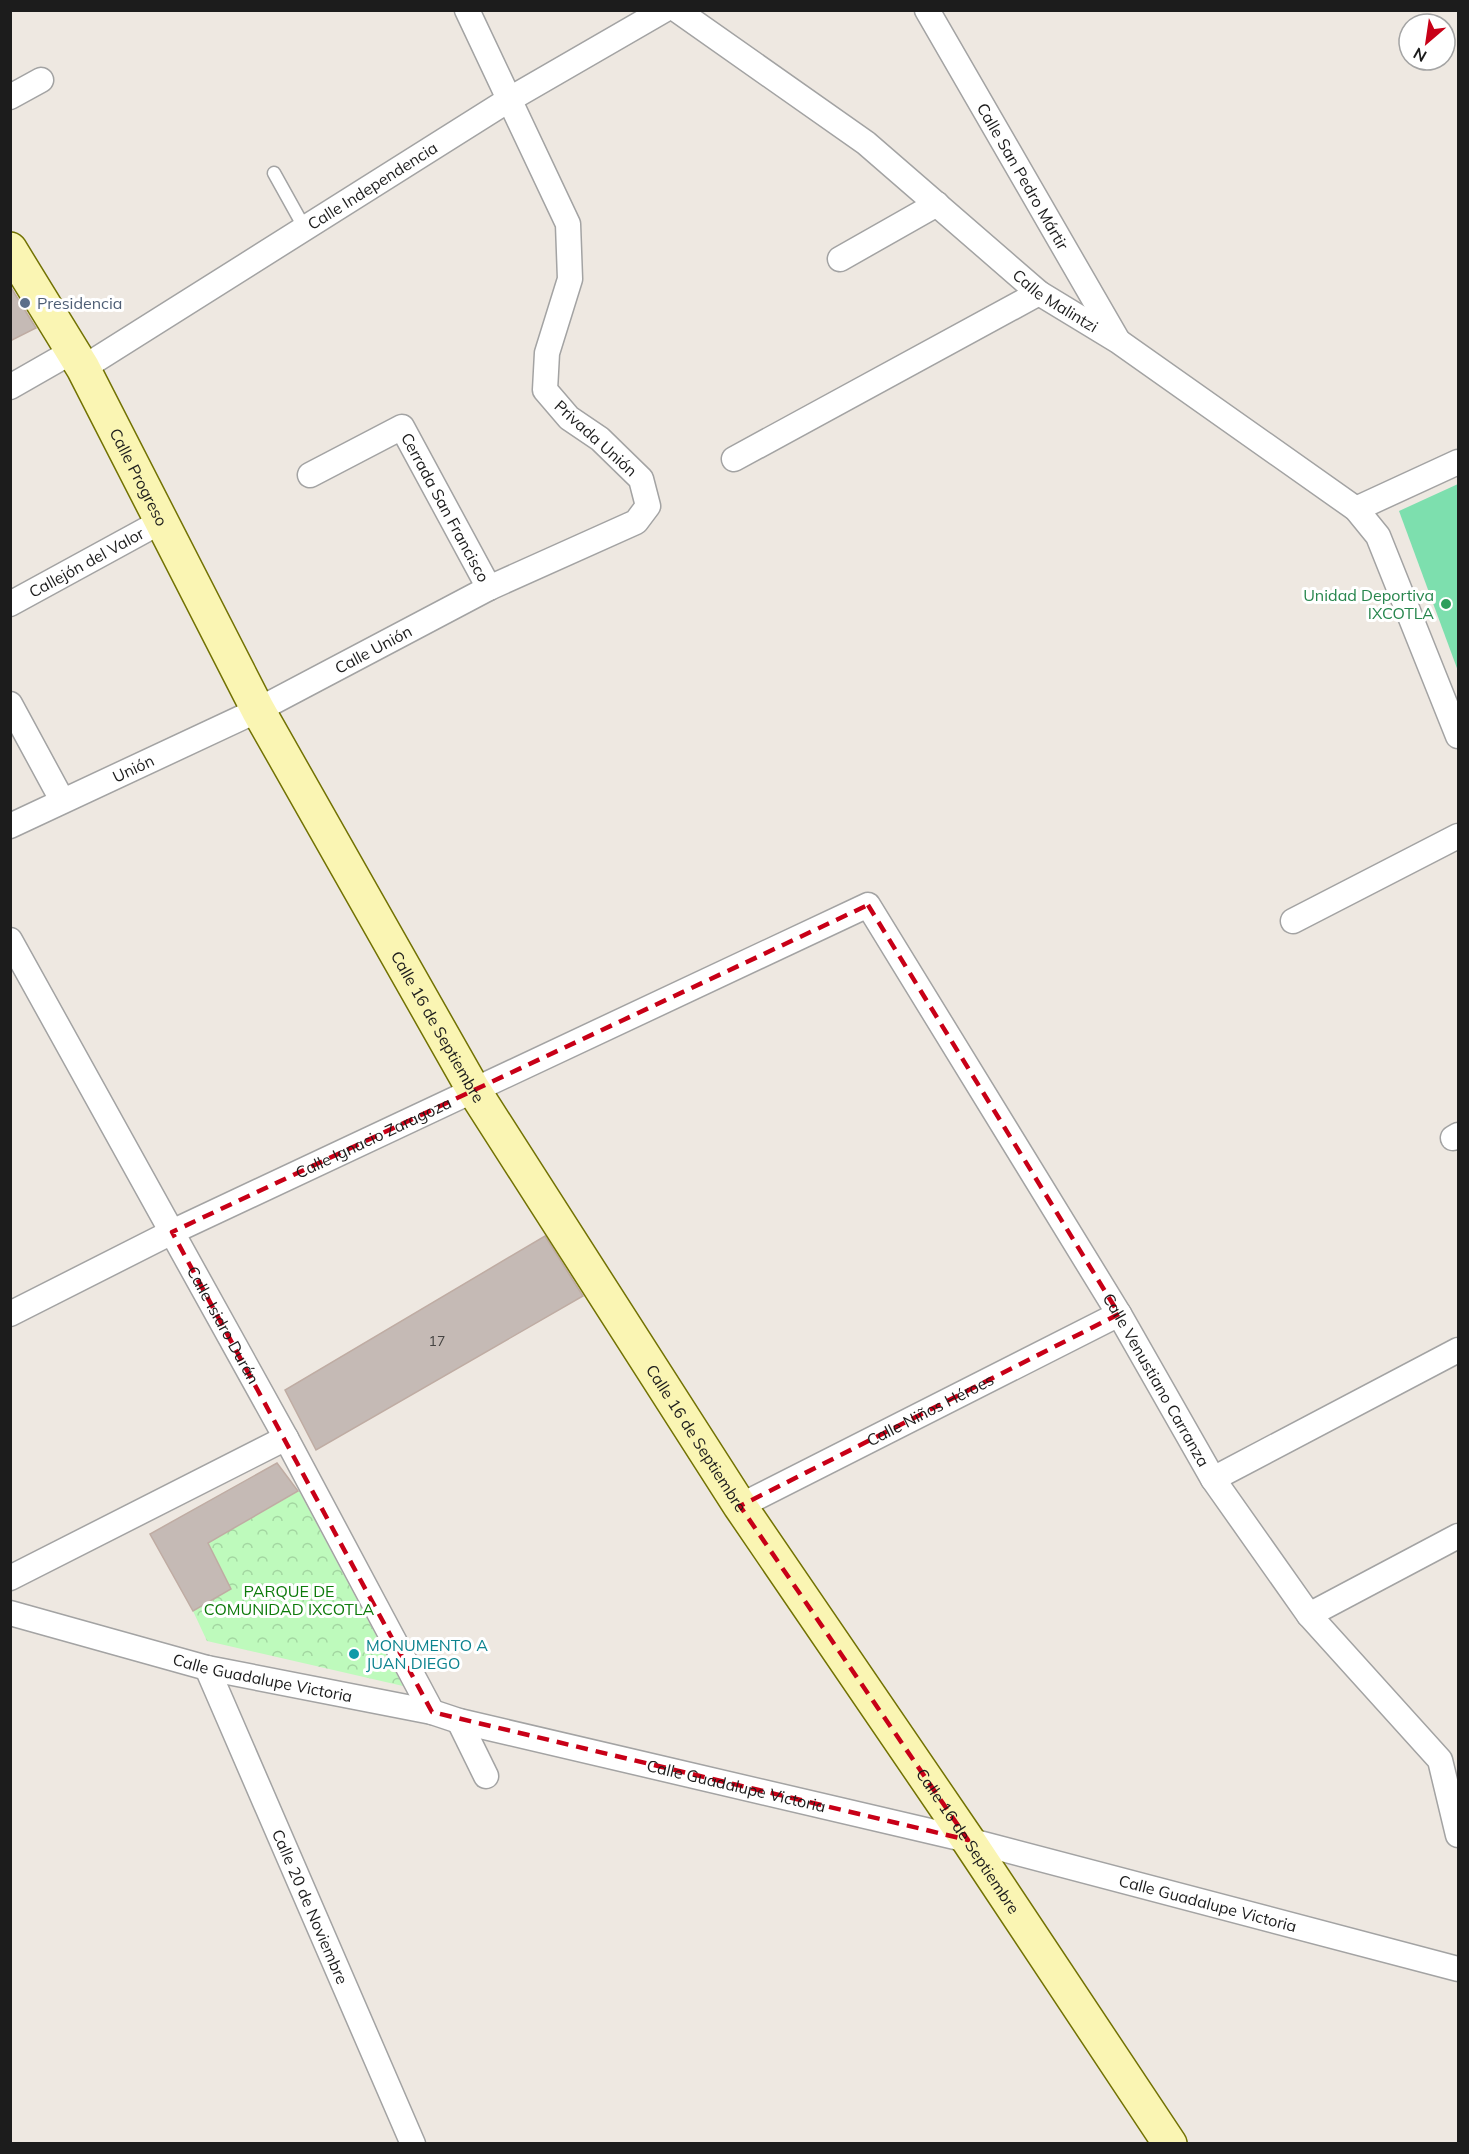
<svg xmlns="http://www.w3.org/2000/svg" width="1469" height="2154" font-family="Mulish,sans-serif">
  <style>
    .park { fill: url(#park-crowns) }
    .pitch { fill: #7ddfae }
    .building { fill: #c5bab5; stroke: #bfaca3; stroke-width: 1.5 }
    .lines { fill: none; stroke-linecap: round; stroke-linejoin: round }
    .lane-casing { stroke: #a3a3a3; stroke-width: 15 }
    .street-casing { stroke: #a3a3a3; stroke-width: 27 }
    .secondary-casing { stroke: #727203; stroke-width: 36 }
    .lane { stroke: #fff; stroke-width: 12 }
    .street { stroke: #fff; stroke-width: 24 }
    .secondary { stroke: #faf5b3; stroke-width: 33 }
    .marked { fill: none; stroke: #c80017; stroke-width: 4.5; stroke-dasharray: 12 8; stroke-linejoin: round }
    .service-dot { fill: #5c6f8a; stroke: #fff; stroke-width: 2 }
    .leisure-dot { fill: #2e9e5b; stroke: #fff; stroke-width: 2 }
    .culture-dot { fill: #0f9aa8; stroke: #fff; stroke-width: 2 }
    .labels { text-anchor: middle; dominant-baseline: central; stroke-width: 6; stroke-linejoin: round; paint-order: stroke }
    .number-label { font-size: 14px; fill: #464442 }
    .street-label { font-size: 16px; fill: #1c1c1c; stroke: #fff }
    .service-label { font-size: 16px; fill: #4e5e75; stroke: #fff; text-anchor: start }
    .leisure-label { font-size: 16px; fill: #27864d; stroke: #fff; text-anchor: end }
    .park-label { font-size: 16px; fill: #0d7a0a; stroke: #fff }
    .culture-label { font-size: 16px; fill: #0d838f; stroke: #fff; text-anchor: start }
  </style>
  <defs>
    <pattern id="park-crowns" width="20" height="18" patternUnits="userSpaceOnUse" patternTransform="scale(1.5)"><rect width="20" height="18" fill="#befabc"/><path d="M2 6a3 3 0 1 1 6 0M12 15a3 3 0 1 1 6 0" fill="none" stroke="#a3d6a1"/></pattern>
  </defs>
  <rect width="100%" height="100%" fill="#eee8e1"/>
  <!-- park -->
  <polygon class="park" points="299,1491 403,1686 207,1641 193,1611 231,1589 208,1543"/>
  <!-- pitch -->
  <polygon class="pitch" points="1458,484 1458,671 1399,511"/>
  <!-- building -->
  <g class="building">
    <polygon points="10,286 36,328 10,341"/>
    <polygon points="545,1236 583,1296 316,1450 285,1390"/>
    <polygon points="277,1463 298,1491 208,1543 231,1589 193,1611 150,1534"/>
  </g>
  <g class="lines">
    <!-- lane casing -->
    <g class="lane-casing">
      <polyline id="lane" points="274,173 304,227"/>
    </g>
    <!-- street casing -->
    <g class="street-casing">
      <g id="street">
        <path id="s1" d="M677,10L866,143L1039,293L1118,341L1356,509L1378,536L1458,736"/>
        <path id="s2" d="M927,10L1117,339"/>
        <polyline points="10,97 41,80"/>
        <polyline points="840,259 937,204"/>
        <path id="s3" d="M83,368L510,99L664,10"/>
        <polyline points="10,387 73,351"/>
        <polyline points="734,459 1039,293"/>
        <path id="s4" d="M310,475L402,427L489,588"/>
        <polyline points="1356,509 1458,462"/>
        <path id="s5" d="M10,604L162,521"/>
        <polyline points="10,704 62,800"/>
        <path id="s6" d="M10,826L258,710L489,588L636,522L648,506L641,479L600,439L569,418L545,390L547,353L570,279L568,224L467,10"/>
        <polyline points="1293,921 1458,836"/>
        <path id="s7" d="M10,940L286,1438L432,1712"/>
        <polyline points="1453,1138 1458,1135"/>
        <path id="s8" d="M10,1314L172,1232L868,905L1119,1314L1213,1479L1309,1615L1440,1760L1458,1835"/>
        <polyline points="1213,1479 1458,1350"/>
        <path id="s9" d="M740,1506L1119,1314"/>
        <polyline points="10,1578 286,1438"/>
        <path id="s10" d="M10,1613L207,1668L432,1712L459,1721L968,1840L1458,1969"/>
        <polyline points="1309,1615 1458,1536"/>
        <path id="s11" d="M207,1668L413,2144"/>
        <polyline points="459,1721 486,1776"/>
      </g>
    </g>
    <!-- secondary casing -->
    <g class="secondary-casing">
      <g id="secondary">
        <path id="s12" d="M10,249L83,368L258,710L473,1089L740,1506L968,1840L1170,2144"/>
      </g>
    </g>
    <!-- lane -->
    <use href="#lane" class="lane"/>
    <!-- street -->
    <use href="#street" class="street"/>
    <!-- secondary -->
    <use href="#secondary" class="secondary"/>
  </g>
  <!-- marked area -->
  <path class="marked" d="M868,905L1119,1314L740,1506L968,1840L432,1712L172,1232Z"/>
  <!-- markers -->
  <circle class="service-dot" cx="25" cy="303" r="6"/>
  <circle class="leisure-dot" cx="1446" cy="604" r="6"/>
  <circle class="culture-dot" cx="354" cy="1654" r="6"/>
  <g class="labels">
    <!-- number labels -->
    <g class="number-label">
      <text x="437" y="1341">17</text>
    </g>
    <!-- street labels -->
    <g class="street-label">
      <text stroke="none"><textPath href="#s2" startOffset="192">Calle San Pedro Mártir</textPath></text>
      <text stroke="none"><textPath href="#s3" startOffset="342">Calle Independencia</textPath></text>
      <text stroke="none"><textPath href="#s1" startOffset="478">Calle Malintzi</textPath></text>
      <text transform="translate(596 438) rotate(42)">Privada Unión</text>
      <text stroke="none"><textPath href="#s12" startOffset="262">Calle Progreso</textPath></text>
      <text stroke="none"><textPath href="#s4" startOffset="195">Cerrada San Francisco</textPath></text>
      <text stroke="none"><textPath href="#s5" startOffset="87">Callejón del Valor</textPath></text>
      <text stroke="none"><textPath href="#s6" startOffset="404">Calle Unión</textPath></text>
      <text stroke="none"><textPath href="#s6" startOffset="136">Unión</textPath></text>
      <text stroke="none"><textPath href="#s12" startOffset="888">Calle 16 de Septiembre</textPath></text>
      <text stroke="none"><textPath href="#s8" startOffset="404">Calle Ignacio Zaragoza</textPath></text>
      <text stroke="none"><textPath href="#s7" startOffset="440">Calle Isidro Durán</textPath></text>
      <text stroke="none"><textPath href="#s8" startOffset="1506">Calle Venustiano Carranza</textPath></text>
      <text stroke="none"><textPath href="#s9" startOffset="213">Calle Niños Héroes</textPath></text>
      <text stroke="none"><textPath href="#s12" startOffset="1374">Calle 16 de Septiembre</textPath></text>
      <text stroke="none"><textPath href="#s10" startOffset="261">Calle Guadalupe Victoria</textPath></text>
      <text stroke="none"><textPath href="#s10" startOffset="747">Calle Guadalupe Victoria</textPath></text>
      <text stroke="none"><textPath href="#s12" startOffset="1860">Calle 16 de Septiembre</textPath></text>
      <text stroke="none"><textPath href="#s10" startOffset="1233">Calle Guadalupe Victoria</textPath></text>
      <text stroke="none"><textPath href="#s11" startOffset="260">Calle 20 de Noviembre</textPath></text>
    </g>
    <!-- service labels -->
    <g class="service-label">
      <text x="37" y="303">Presidencia</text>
    </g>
    <!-- leisure labels -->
    <g class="leisure-label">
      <text x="1434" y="595">Unidad Deportiva<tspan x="1434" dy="18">IXCOTLA</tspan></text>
    </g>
    <!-- park labels -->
    <g class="park-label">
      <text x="289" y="1591">PARQUE DE<tspan x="289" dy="18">COMUNIDAD IXCOTLA</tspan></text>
    </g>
    <!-- culture labels -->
    <g class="culture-label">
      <text x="366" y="1645">MONUMENTO A<tspan x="366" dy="18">JUAN DIEGO</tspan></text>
    </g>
  </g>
  <!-- border -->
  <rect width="1469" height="2154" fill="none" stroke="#1c1c1c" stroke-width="24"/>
  <!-- north arrow -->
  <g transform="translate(1427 42) rotate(209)"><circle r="28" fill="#ffffff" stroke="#a4a4a4" stroke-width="1.5"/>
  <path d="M0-4.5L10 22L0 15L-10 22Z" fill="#c80017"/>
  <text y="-9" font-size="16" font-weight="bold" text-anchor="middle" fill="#1c1c1c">N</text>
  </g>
</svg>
